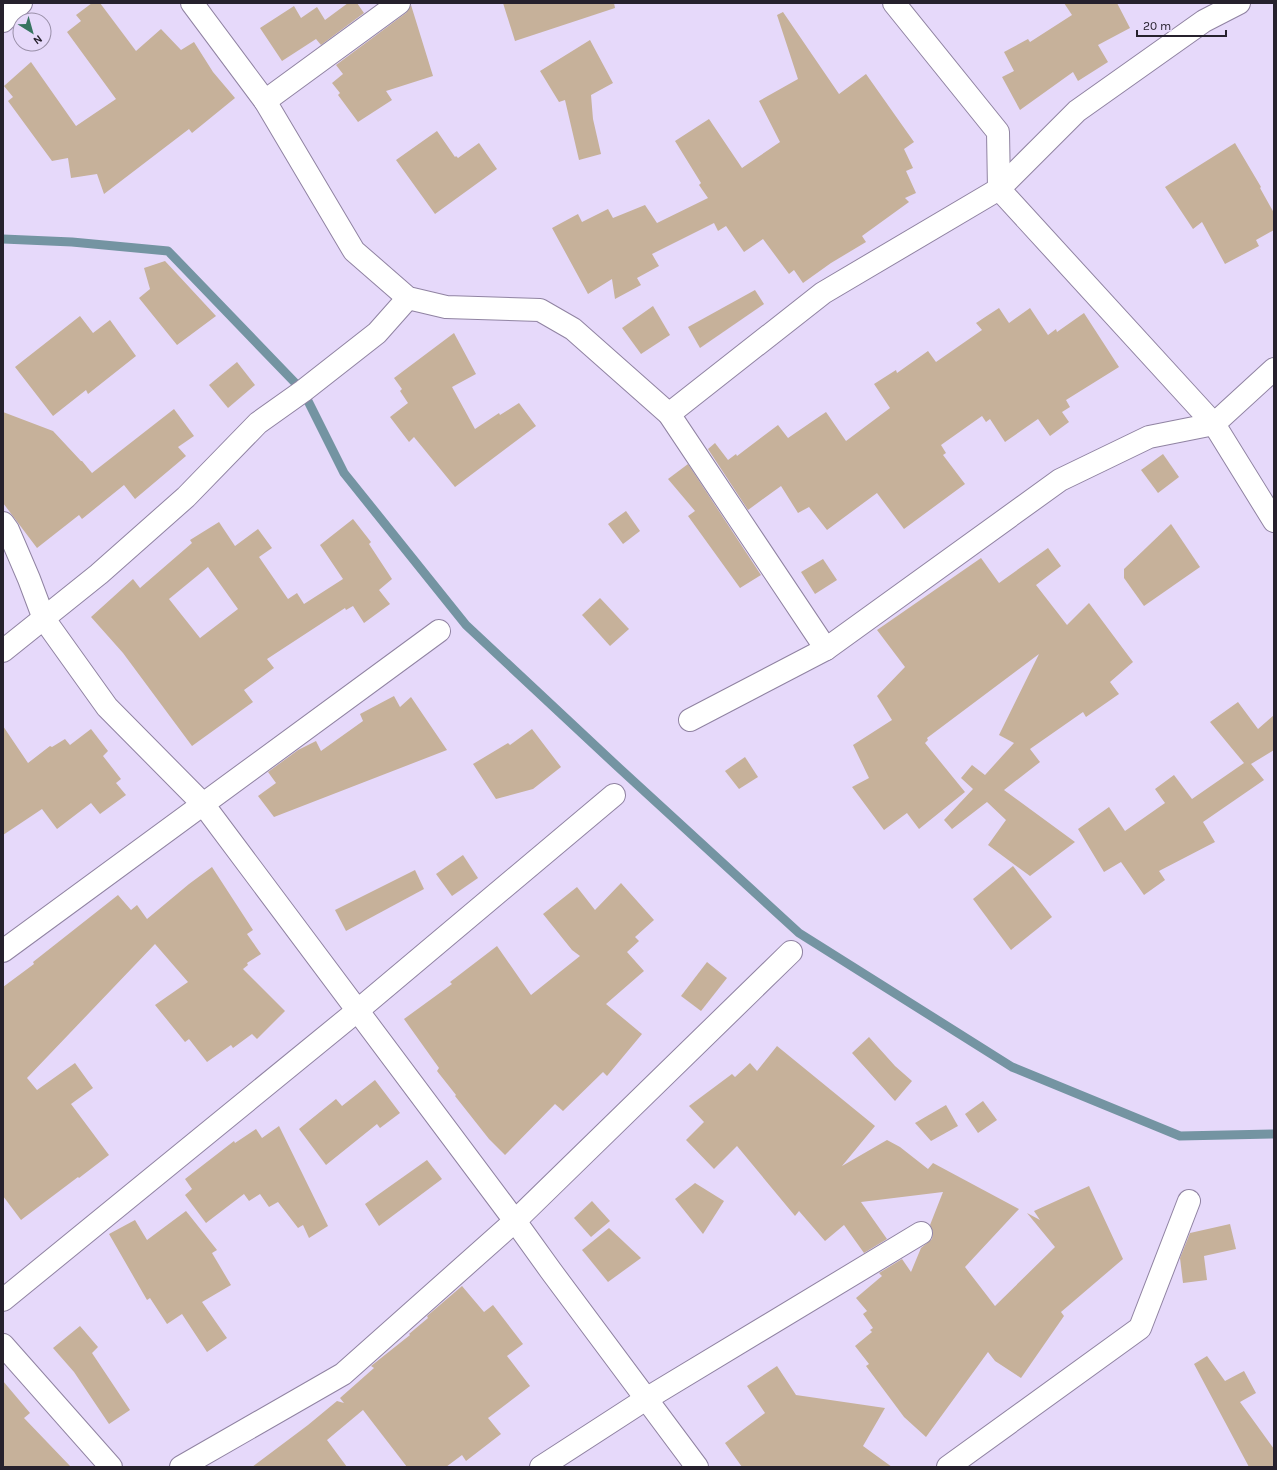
<svg xmlns="http://www.w3.org/2000/svg" width="1277" height="1470" font-family="Karla,sans-serif">
  <style>
    .lines { fill: none; stroke-linecap: round; stroke-linejoin: round }
    .stream { stroke: #7494a2; stroke-width: 9 }
    .building { fill: #c6b19a; fill-rule: evenodd }
    .street-casing { stroke: #9083a2; stroke-width: 24 }
    .street { stroke: #fff; stroke-width: 22 }
  </style>
  <rect width="100%" height="100%" fill="#e6d9fa"/>
  <g class="lines">
    <!-- stream -->
    <polyline class="stream" points="3,239 72,242 168,251 303,391 344,473 466,625 618,767 799,933 1012,1067 1180,1136 1274,1134"/>
  </g>
  <!-- building -->
  <g class="building">
    <polygon points="92,3 100,3 136,51 161,29 181,50 194,42 213,72 235,98 192,133 189,129 104,194 97,174 71,178 68,158 52,161 8,101 13,97 4,86 31,62 76,126 116,99 67,32 81,21 76,15"/>
    <polygon points="348,3 357,3 364,13 321,45 316,39 282,61 260,28 294,6 301,18 317,7 325,20"/>
    <polygon points="503,3 614,3 615,8 515,41"/>
    <polygon points="1064,3 1117,3 1130,28 1098,45 1108,62 1078,81 1073,72 1020,110 1002,77 1014,71 1004,52 1028,39 1030,42 1072,15"/>
    <polygon points="411,5 433,76 386,91 392,100 358,122 338,95 340,93 332,83 343,74 336,65 406,13"/>
    <polygon points="783,12 839,94 866,74 914,142 904,149 913,168 906,171 916,193 905,198 909,202 862,236 866,242 831,263 803,283 794,270 789,274 763,239 744,252 726,226 718,231 714,223 652,254 659,266 637,278 641,285 615,299 612,279 588,294 552,228 578,214 582,222 608,209 613,218 645,205 657,223 708,198 699,185 701,183 675,141 709,119 742,168 780,142 759,101 798,79 777,15"/>
    <polygon points="590,40 613,83 591,95 593,119 601,154 579,160 565,100 559,102 540,71"/>
    <polygon points="437,131 455,157 456,156 458,158 479,143 497,169 435,214 396,160"/>
    <polygon points="1235,143 1261,187 1260,188 1274,213 1274,230 1256,240 1259,246 1225,264 1202,222 1193,229 1165,187"/>
    <polygon points="165,261 216,316 177,345 139,298 150,289 144,268"/>
    <polygon points="755,290 764,304 700,348 688,327"/>
    <polygon points="653,306 670,335 641,354 622,328"/>
    <polygon points="999,308 1009,323 1030,308 1048,335 1056,329 1057,332 1084,313 1119,367 1066,400 1070,407 1062,412 1069,422 1050,436 1038,419 1005,442 990,419 986,422 982,416 941,445 946,453 943,455 965,484 904,529 877,493 827,530 809,507 798,513 781,486 748,510 708,449 715,443 728,460 736,454 737,456 778,425 788,438 826,412 846,441 890,408 874,384 896,370 897,373 928,351 936,362 982,330 976,323"/>
    <polygon points="80,316 93,333 110,320 136,356 88,394 86,390 53,416 15,367"/>
    <polygon points="454,333 476,374 452,387 475,429 499,413 500,415 519,403 536,426 455,487 414,437 409,442 390,417 408,403 400,391 402,389 394,378"/>
    <polygon points="237,362 255,385 228,408 209,385"/>
    <polygon points="174,409 194,436 178,447 186,456 135,499 124,485 82,519 79,515 37,548 3,503 3,412 53,431 81,461 82,461 92,473"/>
    <polygon points="1163,454 1179,477 1158,493 1141,470"/>
    <polygon points="688,464 761,575 740,588 688,516 695,511 668,479"/>
    <polygon points="626,511 640,531 623,544 608,524"/>
    <path d="M353,519L371,542L369,544L392,579L379,590L390,604L364,623L353,606L346,610L345,608L267,659L274,668L244,690L253,702L192,746L123,653L91,617L133,579L140,588L192,543L190,540L219,522L235,546L258,529L272,548L259,557L288,599L297,593L304,604L343,579L320,545ZM208,567L238,609L200,638L169,599Z"/>
    <polygon points="1171,524 1200,567 1144,606 1124,578 1124,569"/>
    <polygon points="1048,548 1061,566 1036,585 1067,625 1089,603 1133,662 1110,682 1119,694 1086,717 1083,712 1030,749 1040,762 1004,790 1075,842 1030,876 988,845 1006,820 987,802 952,829 944,820 973,789 961,778 972,765 985,775 1014,743 999,735 1039,654 927,738 928,740 925,743 965,792 919,829 907,813 884,830 852,787 869,778 853,745 892,720 877,696 905,667 877,630 981,558 999,583"/>
    <polygon points="823,559 837,580 815,594 801,572"/>
    <polygon points="600,598 629,629 610,646 582,615"/>
    <polygon points="394,696 400,707 411,697 447,750 274,817 258,796 276,783 268,772 298,750 316,741 321,751 363,721 360,714"/>
    <polygon points="1238,702 1258,729 1274,715 1274,750 1251,764 1264,780 1203,822 1215,842 1159,871 1165,880 1144,895 1121,862 1104,872 1078,829 1109,807 1125,831 1165,803 1155,789 1174,775 1192,799 1244,763 1210,722"/>
    <polygon points="3,726 28,763 50,746 52,747 65,739 70,745 91,729 108,751 103,756 121,779 116,783 126,795 100,814 91,803 57,829 42,809 3,835"/>
    <polygon points="532,729 561,767 533,789 496,799 473,764 508,743 510,745"/>
    <polygon points="745,757 758,777 739,789 725,771"/>
    <polygon points="463,855 478,878 452,896 436,874"/>
    <polygon points="1013,866 1052,917 1011,950 973,899"/>
    <polygon points="212,867 253,930 247,934 261,954 247,963 248,965 243,969 285,1011 257,1039 252,1034 233,1048 231,1045 207,1062 189,1039 185,1042 155,1005 188,982 155,944 27,1078 37,1090 75,1063 93,1088 71,1104 109,1155 79,1178 78,1177 21,1220 3,1196 3,987 34,964 33,962 118,895 131,910 137,905 147,919 189,884"/>
    <polygon points="415,870 424,889 346,931 335,910"/>
    <polygon points="621,883 654,920 635,937 639,941 627,952 644,971 606,1004 642,1034 607,1076 603,1072 563,1111 555,1104 505,1155 489,1139 455,1096 456,1095 437,1071 439,1068 404,1019 452,984 450,982 497,946 531,995 580,956 572,950 543,914 577,887 595,910"/>
    <polygon points="707,962 727,978 701,1011 681,996"/>
    <polygon points="869,1037 895,1066 912,1081 895,1101 852,1053"/>
    <polygon points="777,1046 875,1126 842,1166 887,1140 900,1147 928,1169 933,1163 1019,1209 965,1267 995,1306 1055,1247 1027,1213 1040,1220 1034,1211 1089,1186 1123,1259 1061,1312 1064,1316 1021,1378 995,1361 988,1352 926,1437 904,1417 866,1366 869,1364 855,1346 872,1332 870,1330 873,1328 863,1314 867,1311 856,1298 882,1276 879,1273 902,1259 911,1272 921,1248 932,1239 933,1232 930,1225 943,1192 861,1202 887,1239 864,1253 844,1225 825,1241 799,1211 795,1216 737,1146 714,1169 686,1140 704,1122 689,1106 732,1074 735,1077 750,1063 757,1071"/>
    <polygon points="375,1080 400,1113 380,1128 377,1124 326,1165 299,1129 336,1099 342,1106"/>
    <polygon points="983,1101 997,1120 978,1133 965,1114"/>
    <polygon points="946,1105 958,1126 931,1141 915,1123"/>
    <polygon points="279,1126 328,1226 309,1238 303,1225 298,1228 278,1202 269,1207 260,1194 249,1201 244,1194 206,1223 185,1195 192,1189 185,1179 234,1141 235,1143 256,1129 262,1138"/>
    <polygon points="427,1160 442,1179 379,1226 365,1204"/>
    <polygon points="695,1183 724,1201 703,1234 675,1199"/>
    <polygon points="592,1201 610,1221 591,1237 574,1218"/>
    <polygon points="186,1211 217,1250 212,1253 231,1285 202,1302 227,1338 207,1352 182,1314 167,1324 150,1298 147,1300 109,1234 135,1220 147,1240"/>
    <polygon points="1230,1224 1236,1249 1204,1256 1207,1280 1183,1283 1180,1258 1190,1233"/>
    <polygon points="609,1228 641,1258 608,1282 582,1250"/>
    <polygon points="462,1286 484,1312 493,1305 523,1344 507,1356 530,1386 488,1418 501,1434 466,1461 462,1455 446,1467 407,1467 363,1410 327,1440 347,1467 252,1467 308,1425 337,1401 344,1403 340,1398 374,1368 371,1366 410,1335 409,1334 428,1318 427,1316"/>
    <polygon points="80,1326 98,1347 92,1353 130,1410 109,1424 74,1372 53,1348"/>
    <polygon points="1207,1356 1225,1381 1244,1371 1256,1393 1240,1402 1274,1449 1274,1467 1249,1467 1194,1364"/>
    <polygon points="777,1366 796,1395 885,1408 863,1446 892,1467 742,1467 725,1443 765,1413 747,1386"/>
    <polygon points="3,1381 30,1413 24,1418 71,1467 3,1467"/>
  </g>
  <g class="lines">
    <!-- street casing -->
    <g class="street-casing">
      <g id="street">
        <polyline points="192,3 265,101 354,251 408,298 446,307 540,310 573,329 669,414 826,649"/>
        <polyline points="894,3 998,132 999,189 1214,424 1274,521"/>
        <polyline points="3,21 21,3"/>
        <polyline points="265,101 399,3"/>
        <polyline points="669,414 823,293 999,189 1077,111 1204,21 1239,3"/>
        <polyline points="3,523 8,530 29,579 44,619 107,707 203,804 515,1221 551,1271 697,1467"/>
        <polyline points="3,651 99,574 186,497 258,423 303,391 377,333 408,298"/>
        <polyline points="690,720 826,649 1060,480 1149,437 1214,424 1274,369"/>
        <polyline points="3,951 439,631"/>
        <polyline points="3,1300 357,1011 614,795"/>
        <polyline points="3,1345 111,1467"/>
        <polyline points="181,1467 343,1374 515,1221 791,952"/>
        <polyline points="541,1467 646,1399 921,1233"/>
        <polyline points="948,1467 1140,1328 1189,1201"/>
      </g>
    </g>
    <!-- street -->
    <use href="#street" class="street"/>
  </g>
  <!-- border -->
  <rect width="1277" height="1470" fill="none" stroke="#26212d" stroke-width="8"/>
  <!-- north arrow -->
  <g transform="translate(32 32) rotate(143)"><circle r="19" fill="#e6d9fa" stroke="#998fa8"/>
  <path d="M0-3L7 15L0 10L-7 15Z" fill="#367460"/>
  <text y="-6" font-size="11" font-weight="bold" text-anchor="middle" fill="#26212d">N</text>
  </g>
  <!-- scale -->
  <path d="M1137 30v6h89v-6" fill="none" stroke="#26212d" stroke-width="2"/>
  <text x="1143" y="30" font-size="12" fill="#26212d" stroke="#e6d9fa" stroke-width="3" paint-order="stroke">20 m</text>
</svg>
